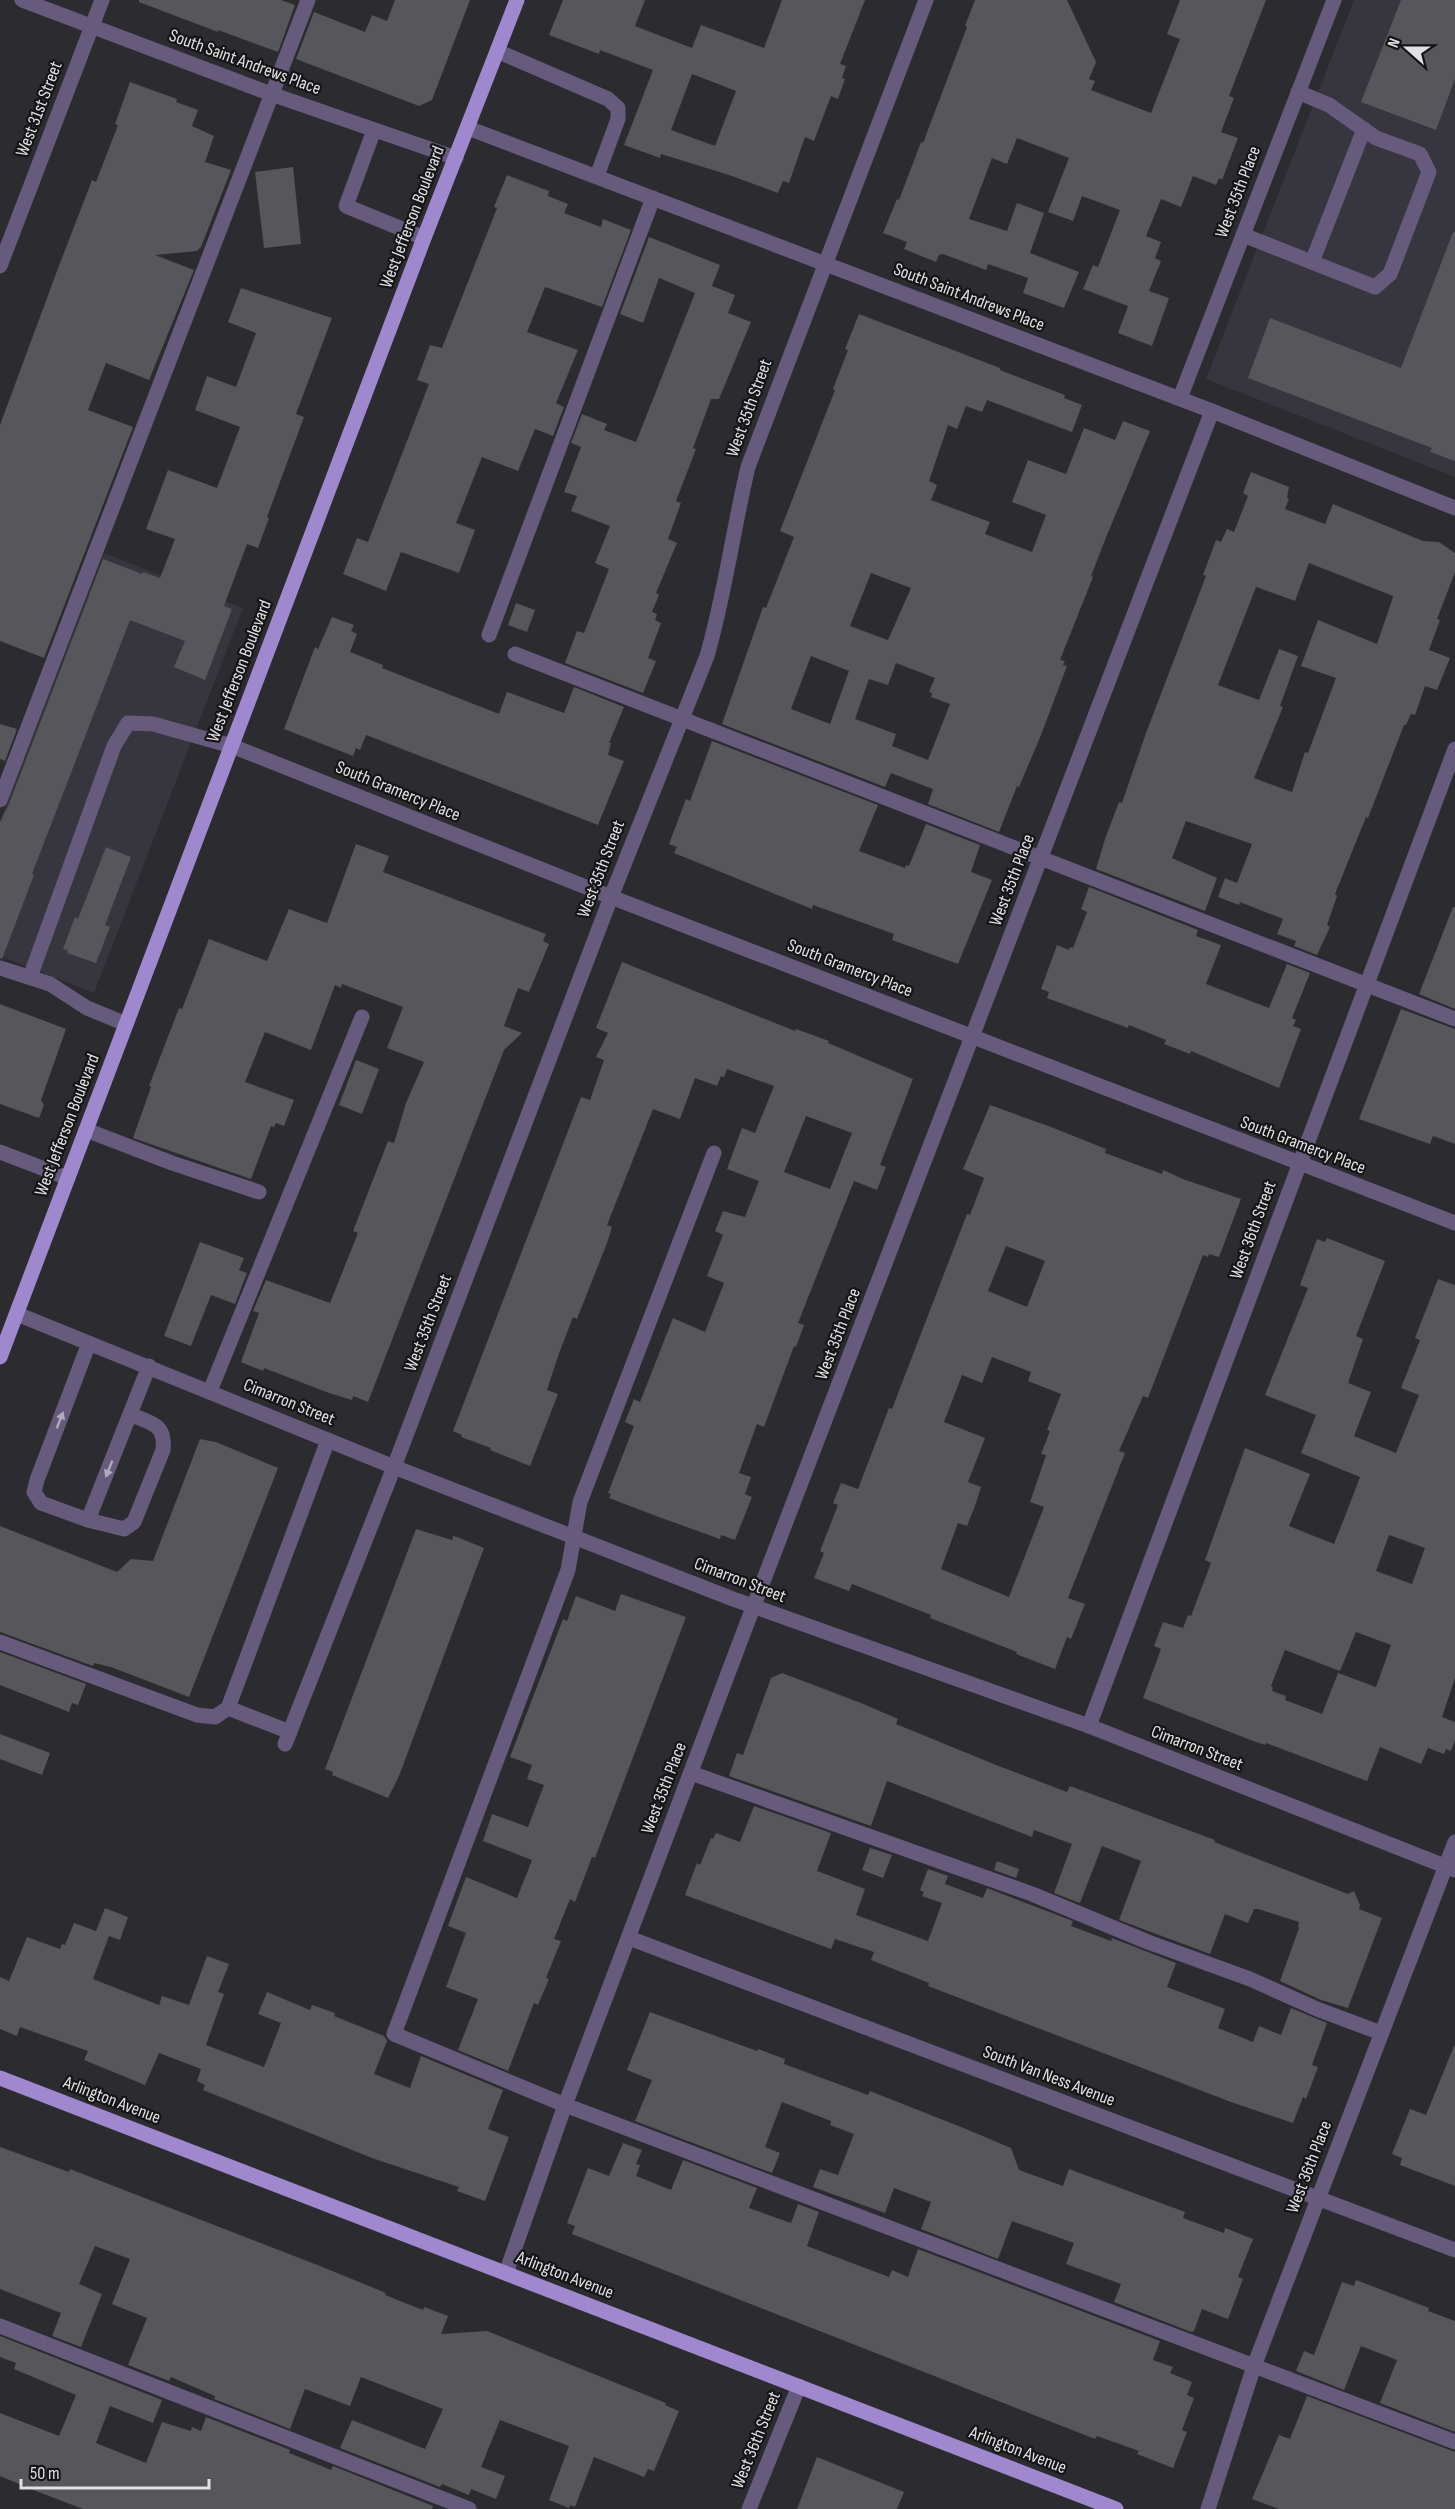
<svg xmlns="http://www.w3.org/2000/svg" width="1455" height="2509" font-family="'Sofia Sans Condensed',sans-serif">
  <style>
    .built { fill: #37353e }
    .building { fill: #57565a; fill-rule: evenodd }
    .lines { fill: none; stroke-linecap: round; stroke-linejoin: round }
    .minor { stroke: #665b7d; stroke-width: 15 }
    .major { stroke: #9f88ce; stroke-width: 15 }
    .oneway { fill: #b0abba }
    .labels { text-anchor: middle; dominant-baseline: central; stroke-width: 4.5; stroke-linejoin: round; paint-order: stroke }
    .street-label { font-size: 18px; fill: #e1e0e2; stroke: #151416 }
  </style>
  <rect width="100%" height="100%" fill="#2c2b2f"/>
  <!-- built -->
  <g class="built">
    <polygon points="1354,0 1455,0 1455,477 1206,379"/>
    <polygon points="104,553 243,608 94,993 0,956 0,821"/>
  </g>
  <!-- building -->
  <g class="building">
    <polygon points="139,0 281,0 295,5 278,52 218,30 218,32 139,2"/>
    <polygon points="395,0 470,0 432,100 419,106 296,59 314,12 365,32 372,15 387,21"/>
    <path d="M563,0H645L635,26L692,48L701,25L764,48L782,0H865L840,64L846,66L842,78L845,79L838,99L831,96L814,141L805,137L789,183L783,181L778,193L729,175L661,154L660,158L624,145L653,70L600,50L599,54L549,35ZM692,74L736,91L715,146L671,130Z"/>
    <polygon points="975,0 1067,0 1096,62 1089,79 1095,81 1091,90 1151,113 1180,39 1167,34 1180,0 1266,0 1229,96 1234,98 1221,132 1238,138 1222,180 1219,178 1216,185 1193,176 1181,207 1161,199 1146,236 1161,242 1155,258 1161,261 1149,291 1169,298 1152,346 1118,333 1128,306 1083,289 1093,265 1098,267 1120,210 1082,196 1073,221 1048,212 1069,158 1017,138 1007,164 992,158 969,219 1007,231 1017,203 1044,213 1030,253 1079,272 1064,308 1023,293 1028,278 988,264 986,270 943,254 939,255 936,262 904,249 907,242 883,233 897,199 899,200 921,142 923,143 967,27 965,26"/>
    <polygon points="1401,0 1455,0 1455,79 1436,130 1361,102"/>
    <polygon points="130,82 177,99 176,102 198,110 192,126 214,136 205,162 231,170 201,247 197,251 155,255 194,270 149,380 106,363 88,410 133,427 44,658 0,641 0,425 57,271 92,180 96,182 118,125 115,124"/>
    <polygon points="293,167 301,244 264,248 255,172"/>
    <polygon points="507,175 549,191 548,196 568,204 564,213 601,227 603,219 631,230 602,307 545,287 527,332 578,350 556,403 564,407 553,436 535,429 518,471 482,457 456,523 475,530 459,573 401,552 386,591 343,574 357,538 368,542 429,384 417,380 430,345 442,348 497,208 494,207"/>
    <polygon points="1453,232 1455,233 1455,461 1430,452 1432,448 1248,378 1270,318 1401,368"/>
    <polygon points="649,237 720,265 712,286 735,295 728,313 751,322 719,399 711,399 693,448 696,449 676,501 681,503 668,539 677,543 656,593 659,595 652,612 657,614 655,620 661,623 648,658 656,661 643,693 565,663 577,631 584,633 609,569 595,563 610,526 571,511 577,496 564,492 581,447 571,443 582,414 607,424 604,430 636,442 695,293 659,278 643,323 620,314"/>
    <polygon points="241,288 332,318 296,414 304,417 267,517 269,518 258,548 247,544 224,606 232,609 205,680 174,667 185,641 130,620 32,874 34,875 2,959 0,958 0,822 9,804 103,559 142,574 143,572 160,578 175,539 146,529 168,470 217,488 240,427 195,410 207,376 236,387 256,333 228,322"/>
    <path d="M859,314L1000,368V370L1065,395L1064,398L1082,405L1072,432L987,400L982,412L966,406L957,429L948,425L929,481L937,485L931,500L990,522L985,534L1032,552L1046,515L1012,502L1028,460L1066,474L1084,428L1115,440L1123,421L1150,431L1105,540L1091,576L1093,577L1060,660L1065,661L1063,665L1067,666L1041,735L1019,787L1017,786L999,832L928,804L933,789L891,773L885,787L722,724L763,607L766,608L794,537L780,531L835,390L833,389L848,350L845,349ZM871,573L911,588L888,640L850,626ZM811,656L849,671L830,724L791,709ZM896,663L935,678L929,692L932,693L931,697L950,704L928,760L892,746L896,734L855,719L869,679L888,685Z"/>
    <path d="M1251,472L1289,487L1287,498L1289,499L1285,509L1325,524L1333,504L1423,541L1439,542L1455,553V572L1437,619L1440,620L1429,650L1450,658L1437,690L1425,686L1415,715L1411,714L1406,725H1404L1368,818L1366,817L1335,894L1337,896L1327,925L1330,927L1317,955L1294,946L1296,941L1277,934L1283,919L1240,902L1239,905L1218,897L1225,878L1237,883L1252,844L1186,821L1172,858L1217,878L1205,911L1096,869L1105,839L1119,802L1122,803L1146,733L1206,576L1203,575L1216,540L1221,542L1227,529L1234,532L1248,496L1243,493ZM1309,563L1393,596L1392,600L1377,644L1318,620L1301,666L1336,678L1308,753L1305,752L1292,792L1254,778L1283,707L1280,706L1298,656L1279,649L1259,700L1218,685L1256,587L1295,601Z"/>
    <polygon points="516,603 535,610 527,632 508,625"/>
    <polygon points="332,617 354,625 351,631 357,634 350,652 383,665 382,668 499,714 507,692 564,713 574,687 624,707 609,743 611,743 608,755 624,761 598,825 366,735 360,750 356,748 353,756 284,729 315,647 318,649"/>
    <polygon points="0,724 17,729 5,761 0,759"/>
    <polygon points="712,741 878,805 859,851 905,868 906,865 909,866 926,824 980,845 971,872 992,880 958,964 892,940 894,934 813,905 812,909 674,853 677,847 669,844 686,799 690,801"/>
    <polygon points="356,844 389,856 383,872 546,934 543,941 549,944 529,992 518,988 504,1026 522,1033 504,1050 368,1402 353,1396 352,1400 329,1393 264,1368 263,1371 241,1362 259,1313 253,1311 266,1280 330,1303 358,1233 353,1231 388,1141 394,1143 406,1103 424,1062 387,1048 403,1007 342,984 341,988 335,985 311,1050 265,1032 245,1082 294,1100 284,1126 276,1123 274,1127 271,1126 251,1179 133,1138 151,1087 149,1086 179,1008 182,1009 209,939 267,961 289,909 327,923"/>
    <polygon points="106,847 131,857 105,925 110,927 96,963 67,953 68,950 63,949 75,917 78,919"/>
    <polygon points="1089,887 1198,930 1196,936 1221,945 1206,984 1269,1008 1287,964 1310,973 1292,1018 1296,1020 1293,1026 1301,1029 1279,1088 1191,1051 1190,1054 1164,1044 1166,1040 1129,1025 1128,1028 1047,998 1049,992 1041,989 1057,945 1069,950 1070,947 1073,948 1087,912 1081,909"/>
    <polygon points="1453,907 1455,907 1455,1009 1419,994"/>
    <path d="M622,962L795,1031L796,1029L829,1041L828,1043L913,1079L880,1165L886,1167L877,1190L854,1181L798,1323L804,1325L796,1347L794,1346L764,1427L757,1424L739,1473L751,1477L745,1494L752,1497L735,1540L721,1535L720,1539L656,1516L609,1498L611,1494L608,1493L634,1426L625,1422L634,1399L640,1402L673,1318L705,1332L724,1283L707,1276L723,1235L715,1231L723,1211L745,1217L759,1181L727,1169L742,1128L755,1133L774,1086L727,1069L724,1077L721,1076L717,1086L695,1078L680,1119L653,1109L607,1225L612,1227L607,1243L577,1319L573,1317L558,1356L547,1390L558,1394L530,1466L490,1450L491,1448L461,1437L462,1435L453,1431L581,1097L590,1100L604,1060L596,1057L608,1033L596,1028ZM806,1116L852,1133L830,1189L784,1172Z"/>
    <polygon points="0,1004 66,1029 41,1100 44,1105 39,1118 0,1104"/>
    <polygon points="1401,1009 1455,1029 1455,1144 1433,1136 1430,1144 1359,1119"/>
    <polygon points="356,1060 379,1069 362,1114 339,1105"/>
    <path d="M990,1105L1051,1127L1106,1149L1105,1153L1162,1174L1163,1170L1183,1179L1241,1199L1219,1257L1209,1254L1208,1257L1203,1255L1148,1398L1143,1396L1119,1451L1125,1453L1068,1598L1085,1604L1071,1639L1067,1637L1055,1669L1016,1654L1017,1652L930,1618L931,1615L852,1584L849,1591L814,1578L824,1553L820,1551L838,1505L833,1503L841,1483L858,1489L889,1408L892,1409L967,1214L970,1215L984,1178L963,1169ZM1006,1246L1045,1261L1027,1307L988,1291ZM992,1357L1031,1372L1028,1381L1061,1394L1047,1430L1050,1431L1041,1454L1046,1455L1030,1502L1044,1507L1009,1597L941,1569L958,1523L967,1526L975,1506L981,1487L968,1482L985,1438L944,1422L962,1375L982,1383Z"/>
    <path d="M1327,1238L1385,1261L1356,1336L1363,1339L1348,1383L1371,1392L1354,1436L1396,1453L1419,1395L1401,1388L1420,1340L1415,1338L1438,1279L1455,1285V1678L1442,1717L1455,1722V1740L1451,1751L1446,1749L1444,1754L1428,1748L1421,1764L1380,1747L1367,1781L1266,1743L1265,1745L1253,1741L1143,1698L1161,1649L1154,1646L1163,1622L1183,1628L1188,1615L1191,1616L1211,1563L1205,1560L1245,1448L1310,1474L1289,1526L1334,1544L1349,1506L1360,1477L1301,1453L1316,1415L1265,1395L1308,1288L1300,1285L1317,1239L1325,1242ZM1389,1535L1425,1548L1412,1584L1376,1571ZM1356,1632L1391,1645L1376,1687L1338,1673L1322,1714L1285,1700L1286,1696L1272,1691L1273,1688L1271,1686L1285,1650L1340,1671Z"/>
    <polygon points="200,1242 244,1258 239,1270 247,1273 235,1304 211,1295 191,1346 164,1336"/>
    <polygon points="200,1439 216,1442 278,1468 189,1697 111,1667 94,1663 93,1666 0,1632 0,1526 117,1572 131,1559 153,1561"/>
    <polygon points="416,1529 452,1540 453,1536 457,1537 484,1548 399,1776 388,1798 332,1775 333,1772 325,1769"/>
    <polygon points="621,1594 686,1617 595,1858 592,1857 575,1902 570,1899 554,1939 561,1941 546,1978 549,1979 538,2005 534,2003 508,2071 458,2050 478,1999 446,1987 466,1933 448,1926 466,1877 517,1898 532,1860 483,1841 492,1814 528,1827 544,1785 527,1779 532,1765 510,1757 563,1619 567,1621 576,1596 615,1611"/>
    <polygon points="0,1652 86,1684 78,1705 72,1703 69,1712 0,1685"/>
    <polygon points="782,1673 861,1703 898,1719 896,1724 996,1765 1067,1792 1070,1786 1215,1840 1214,1842 1348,1894 1354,1891 1360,1905 1359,1909 1382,1918 1348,2008 1321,2000 1280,1981 1299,1928 1298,1927 1299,1922 1258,1909 1254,1909 1248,1923 1225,1914 1210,1954 1119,1920 1141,1861 1102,1846 1080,1903 1054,1893 1072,1844 1034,1830 1032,1837 887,1781 871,1826 729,1776 737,1753 743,1755 771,1678"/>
    <polygon points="0,1734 50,1753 42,1775 0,1759"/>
    <polygon points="754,1806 831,1833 817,1871 865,1889 856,1915 928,1941 942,1903 922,1896 924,1892 920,1890 928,1869 948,1876 945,1884 983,1898 987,1888 1073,1921 1071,1926 1111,1941 1112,1938 1176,1963 1167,1987 1225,2009 1218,2028 1253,2042 1259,2026 1281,2035 1291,2008 1327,2023 1312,2065 1318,2067 1306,2099 1303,2097 1293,2123 1231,2102 928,1986 929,1983 871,1960 874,1952 835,1939 831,1949 685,1895 697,1863 700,1865 711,1838 713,1839 716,1833 740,1842"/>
    <polygon points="870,1848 892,1855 883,1878 862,1870"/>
    <polygon points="997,1861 1019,1869 1016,1878 994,1870"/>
    <polygon points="105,1908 128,1917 120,1940 109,1936 93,1979 159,2005 162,1996 189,2005 207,1956 229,1964 218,1992 224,1994 206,2045 264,2067 281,2023 258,2014 267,1992 310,2010 312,2005 335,2013 334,2016 384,2036 387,2041 374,2074 410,2088 421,2056 503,2090 488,2129 509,2137 485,2201 457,2191 459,2187 372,2158 203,2090 205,2085 197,2081 201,2069 159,2053 145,2085 84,2060 88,2051 20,2027 17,2036 0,2029 0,1977 9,1981 27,1937 60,1949 62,1944 65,1945 74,1923 96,1931"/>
    <polygon points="650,2012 757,2051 758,2049 785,2059 784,2064 868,2095 870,2091 966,2129 1011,2148 1019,2170 1063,2186 1069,2169 1185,2212 1183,2218 1224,2233 1225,2228 1253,2239 1238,2277 1243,2279 1228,2319 1202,2309 1194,2331 1191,2332 1114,2302 1121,2284 1066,2264 1074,2243 1012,2221 998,2259 921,2229 931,2202 894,2188 885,2213 813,2187 820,2169 838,2175 854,2134 830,2125 831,2121 782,2102 765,2147 780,2153 772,2173 635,2121 652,2080 627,2070"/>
    <polygon points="1454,2046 1455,2046 1455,2186 1400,2165 1402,2158 1392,2154 1410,2109 1426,2115"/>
    <polygon points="623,2143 642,2150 636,2164 640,2165 636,2176 671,2190 683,2160 757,2188 749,2208 791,2223 798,2204 819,2212 807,2246 889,2277 892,2270 908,2277 918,2249 1160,2341 1153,2360 1173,2367 1170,2373 1192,2382 1187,2395 1194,2398 1182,2430 1187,2432 1173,2468 1137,2454 1139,2451 1097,2436 1095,2439 572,2234 575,2226 567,2223 588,2168 609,2176"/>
    <polygon points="0,2147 69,2172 70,2169 320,2266 386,2293 385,2295 423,2310 424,2307 448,2316 441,2334 487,2331 666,2403 665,2405 679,2411 654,2471 648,2469 644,2477 594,2457 575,2507 570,2505 569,2508 549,2500 569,2446 500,2420 481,2467 505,2476 496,2499 471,2489 469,2495 442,2484 440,2487 340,2448 352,2420 425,2449 443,2409 361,2377 350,2406 305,2389 290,2429 214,2399 215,2396 171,2377 169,2381 128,2365 147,2318 112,2304 130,2259 95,2246 79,2284 102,2294 81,2347 52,2336 61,2313 0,2289"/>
    <polygon points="1356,2280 1429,2308 1428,2311 1455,2321 1455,2432 1380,2403 1397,2360 1361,2346 1344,2390 1296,2371 1304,2351 1314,2355 1342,2282 1354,2286"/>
    <polygon points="0,2336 162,2400 153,2423 110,2406 96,2443 146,2463 162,2422 191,2431 192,2427 201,2431 206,2417 290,2450 289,2453 331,2470 333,2466 433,2506 432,2509 83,2509 36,2491 0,2476 0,2413 59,2436 76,2395 14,2369 16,2363 0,2357"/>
    <polygon points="1307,2396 1455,2452 1455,2509 1279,2509 1252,2499 1279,2435 1290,2439"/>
    <polygon points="817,2457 904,2492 897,2509 797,2509"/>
  </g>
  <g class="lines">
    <!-- minor -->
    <g class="minor">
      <polyline points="22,0 271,94 456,158"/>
      <polyline points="497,51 608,99 618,108 618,119 597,176"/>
      <polyline points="468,128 1212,411 1455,508"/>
      <polyline points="374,130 346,206 424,238"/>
      <polyline points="1243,235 1375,287 1390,274 1429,172 1420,154 1376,138 1329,105 1298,92"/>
      <polyline points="1312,262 1364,129"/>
      <polyline points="0,266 102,0"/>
      <polyline points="1180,398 1334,0"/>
      <polyline points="489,635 653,198"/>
      <polyline points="515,654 1455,1019"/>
      <polyline points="0,800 308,0"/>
      <polyline points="0,968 50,984 87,1008 126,1024"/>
      <polyline points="30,977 114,746 128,723 153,724 232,746 611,897 1455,1223"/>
      <polyline points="86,1130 172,1163 259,1192"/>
      <polyline points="0,1152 68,1178"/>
      <polyline points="714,1153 580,1502 568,1570 394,2034 565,2105 1455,2442"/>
      <polyline points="17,1314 394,1467 733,1599 1089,1726 1455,1870"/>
      <polyline points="89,1343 37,1480 34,1492 41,1503 88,1520 149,1366"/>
      <polyline points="210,1391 362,1017"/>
      <path d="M88,1520L124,1529L134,1522L163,1450C166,1424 151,1423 131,1415"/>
      <polyline points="0,1642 197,1715 215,1717 228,1708 328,1440"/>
      <polyline points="228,1708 290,1732"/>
      <polyline points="1089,1726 1455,749"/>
      <path d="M285,1744L394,1467L611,897L707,656C725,594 733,530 748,467L926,0"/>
      <polyline points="691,1773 1032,1894 1148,1942 1250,1979 1317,2009 1381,2033"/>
      <polyline points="629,1938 1455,2250"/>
      <polyline points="506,2273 565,2105 746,1626 1212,411"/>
      <polyline points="0,2326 469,2509"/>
      <polyline points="749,2509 799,2386"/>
      <polyline points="1208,2509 1254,2366 1455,1842"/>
    </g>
    <!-- major -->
    <g class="major">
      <polyline points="0,1357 424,238 517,0"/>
      <polyline points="0,2078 1116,2509"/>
    </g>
  </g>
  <!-- one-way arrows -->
  <defs><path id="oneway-solid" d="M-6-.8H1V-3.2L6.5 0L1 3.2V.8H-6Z" transform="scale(1.5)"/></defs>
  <g class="oneway">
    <use href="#oneway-solid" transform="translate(60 1420) rotate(-69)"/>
    <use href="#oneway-solid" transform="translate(109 1469) rotate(112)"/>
  </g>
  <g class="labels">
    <!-- street labels -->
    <g class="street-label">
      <text transform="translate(245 62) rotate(20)">South Saint Andrews Place</text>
      <text transform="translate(39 109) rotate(-69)">West 31st Street</text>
      <text transform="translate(1238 192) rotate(-69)">West 35th Place</text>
      <text transform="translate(412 217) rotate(-69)">West Jefferson Boulevard</text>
      <text transform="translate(969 297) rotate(21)">South Saint Andrews Place</text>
      <text transform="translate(749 408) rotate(-70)">West 35th Street</text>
      <text transform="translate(239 671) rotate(-69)">West Jefferson Boulevard</text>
      <text transform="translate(398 791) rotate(22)">South Gramercy Place</text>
      <text transform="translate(601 869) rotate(-69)">West 35th Street</text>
      <text transform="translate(1012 880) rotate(-69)">West 35th Place</text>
      <text transform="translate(850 968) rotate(21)">South Gramercy Place</text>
      <text transform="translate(67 1125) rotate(-69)">West Jefferson Boulevard</text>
      <text transform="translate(1303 1145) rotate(21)">South Gramercy Place</text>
      <text transform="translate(1253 1230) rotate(-70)">West 36th Street</text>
      <text transform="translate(428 1323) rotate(-69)">West 35th Street</text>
      <text transform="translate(838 1334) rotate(-69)">West 35th Place</text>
      <text transform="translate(289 1402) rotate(22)">Cimarron Street</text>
      <text transform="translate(740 1580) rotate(21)">Cimarron Street</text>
      <text transform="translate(1197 1748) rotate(21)">Cimarron Street</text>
      <text transform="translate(664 1788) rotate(-69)">West 35th Place</text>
      <text transform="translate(1049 2076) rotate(21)">South Van Ness Avenue</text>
      <text transform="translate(112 2100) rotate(21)">Arlington Avenue</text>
      <text transform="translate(1309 2167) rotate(-69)">West 36th Place</text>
      <text transform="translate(565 2275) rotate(21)">Arlington Avenue</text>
      <text transform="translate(756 2440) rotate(-68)">West 36th Street</text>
      <text transform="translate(1018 2450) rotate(21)">Arlington Avenue</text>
    </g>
  </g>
  <!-- north arrow -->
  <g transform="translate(1407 48) rotate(291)" stroke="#151416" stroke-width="4.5" paint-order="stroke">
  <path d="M0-4.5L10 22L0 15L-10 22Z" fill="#e1e0e2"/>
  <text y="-9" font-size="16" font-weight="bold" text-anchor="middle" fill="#e1e0e2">N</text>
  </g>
  <!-- scale -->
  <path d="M21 2479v9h188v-9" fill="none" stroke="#e1e0e2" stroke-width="3"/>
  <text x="30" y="2479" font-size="18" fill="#e1e0e2" stroke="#151416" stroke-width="4.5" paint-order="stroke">50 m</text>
</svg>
